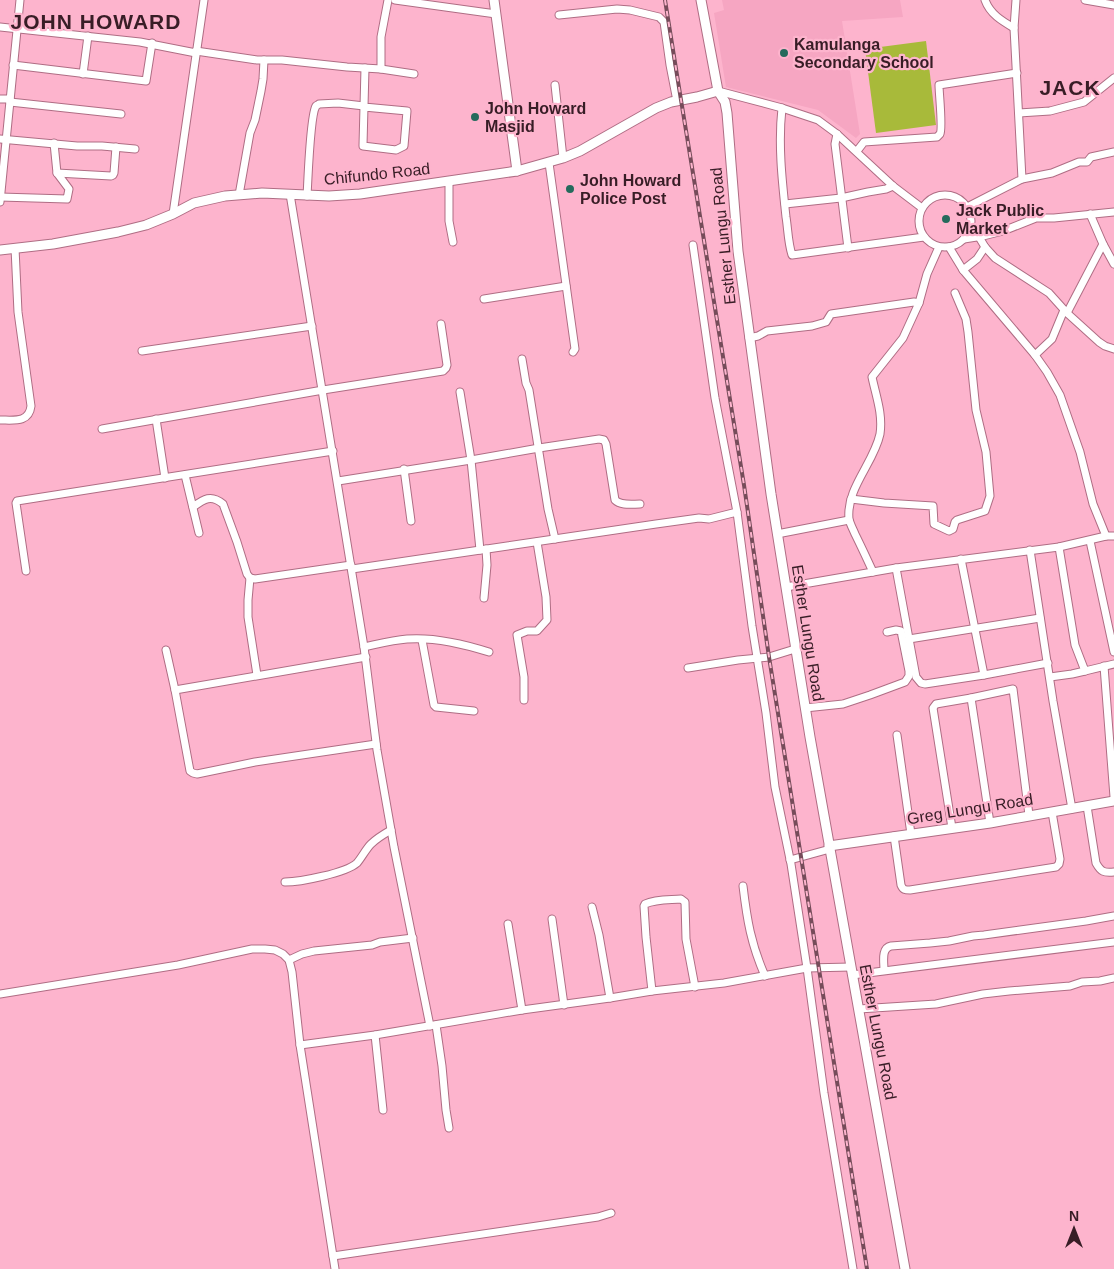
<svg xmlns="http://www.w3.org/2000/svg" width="1114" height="1269" font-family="Helvetica,sans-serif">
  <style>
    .built { fill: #f6a6c2 }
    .green { fill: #a8ba3a }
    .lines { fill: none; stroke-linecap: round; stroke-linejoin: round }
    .minor-casing { stroke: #af6d84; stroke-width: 9 }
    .tertiary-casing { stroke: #af6d84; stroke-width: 11 }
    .minor { stroke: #fff; stroke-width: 7 }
    .tertiary { stroke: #fff; stroke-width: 9 }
    .rail-casing { stroke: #764c5a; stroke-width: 4 }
    .rail { stroke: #fdb4cd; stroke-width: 2; stroke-dasharray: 5.5; stroke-linecap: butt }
    .poi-dot { fill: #256a5c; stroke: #fdb4cd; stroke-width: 2 }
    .labels { text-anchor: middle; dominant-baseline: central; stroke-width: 4.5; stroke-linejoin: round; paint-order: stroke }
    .poi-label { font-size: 16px; font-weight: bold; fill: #381d26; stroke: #fdb4cd; text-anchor: start }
    .street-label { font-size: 16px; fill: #381d26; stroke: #fdb4cd }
    .district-label { font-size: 21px; font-weight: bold; letter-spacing: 1px; fill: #381d26; stroke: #fdb4cd }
  </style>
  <rect width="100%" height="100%" fill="#fdb4cd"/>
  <!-- built -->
  <polygon class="built" points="722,0 900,0 903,17 842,21 860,134 856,138 818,110 726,87 714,13 724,10"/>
  <!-- green -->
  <polygon class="green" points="926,41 936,125 876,133 865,49"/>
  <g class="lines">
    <!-- minor casing -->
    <g class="minor-casing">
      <g id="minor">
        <polyline points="395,0 496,14"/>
        <path d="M985,0C990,14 1002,21 1014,28"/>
        <polyline points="1085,0 1114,5"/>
        <polyline points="559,15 617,9 630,10 659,17 664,22 670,65 677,101"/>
        <polyline points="0,27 140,42 196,53"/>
        <polyline points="196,51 257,60 282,60 347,67 381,69 414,74"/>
        <polyline points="13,65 146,81 152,43"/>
        <polyline points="381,69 381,37 388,0"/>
        <polyline points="83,74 88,36"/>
        <polyline points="555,85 563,158"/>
        <polyline points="718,91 782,108 818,120 837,134 893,186 922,208"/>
        <polyline points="0,99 10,99"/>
        <polyline points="10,102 121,114"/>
        <polyline points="364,107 407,111 404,146 396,150 363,146 363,145 365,68"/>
        <path d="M782,108C778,144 782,180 786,217C788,229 788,243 792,255L924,237"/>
        <polyline points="1019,113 1050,111 1084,102 1114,78"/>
        <polyline points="837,134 835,144 848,248"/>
        <polyline points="0,139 77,146 102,146 135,149"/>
        <path d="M857,151L864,142L937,137C938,136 939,135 940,134C943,129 939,93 939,85L1017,73"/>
        <polyline points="549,163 575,349 573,352"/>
        <polyline points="57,173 111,176 113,175 114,173 116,147"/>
        <polyline points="1022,179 1052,173 1079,162 1087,162 1091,157 1114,152"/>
        <polyline points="449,181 449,221 453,242"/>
        <polyline points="290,194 364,647 377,750 394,847 430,1026"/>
        <circle cx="945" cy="221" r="26"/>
        <polyline points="239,195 250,133 255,120 261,91 263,79 264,60"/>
        <path d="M307,196C308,181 310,115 316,106C317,105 318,105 319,104L338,103L364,106"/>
        <polyline points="0,197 67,199 69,189 57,173 54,143"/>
        <polyline points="0,202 20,0"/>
        <polyline points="785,204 841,198 868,192 886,189 893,186"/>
        <polyline points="967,207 1022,179 1014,28 1016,0"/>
        <polyline points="173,214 204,0"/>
        <polyline points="1090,214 1103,244 1114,264"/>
        <polyline points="979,237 985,247 995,258 1049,293 1067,313 1099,342 1105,346 1114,349"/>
        <polyline points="964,239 983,236 1003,231 1036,218 1054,218 1114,212"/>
        <polyline points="693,245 715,398 737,512 752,626 766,713 775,787 791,864 807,968 824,1093 853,1269"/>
        <polyline points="949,247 963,270 1035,355 1047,372 1060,395 1080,452 1093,504 1106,536"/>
        <polyline points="963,270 977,259 985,247"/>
        <polyline points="484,299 566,286"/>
        <polyline points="1067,313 1103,244"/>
        <polyline points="749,338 758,336 767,331 812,326 826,322 831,314 914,302 919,303"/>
        <polyline points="142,351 312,326"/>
        <polyline points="1035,355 1052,339 1064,310"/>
        <polyline points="522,359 526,383 529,390 548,509 555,539"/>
        <polyline points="460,392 471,460 480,550"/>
        <polyline points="156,419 165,478"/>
        <path d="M0,420C14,420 29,423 31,406L18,312L15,248"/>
        <polyline points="102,429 323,390 443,371 446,368 447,365 441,324"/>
        <polyline points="404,469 411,521"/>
        <polyline points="185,475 199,533"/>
        <path d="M338,481L471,460L539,448L599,439L604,440L606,444L615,500C621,506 632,504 640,504"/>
        <polyline points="851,499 884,503 933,506 934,524 949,531 953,529 955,522 957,520 985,511 990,496 986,452 976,410 968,332 966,319 955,293"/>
        <path d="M193,507C204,499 211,494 223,504L237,542L247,574L250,578L248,600V617L257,675"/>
        <polyline points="777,534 849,520"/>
        <polyline points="1090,541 1114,652"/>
        <polyline points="1059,547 1075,645 1085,671 1114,664"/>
        <polyline points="1030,550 1053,701 1072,809"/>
        <polyline points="961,559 984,675"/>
        <polyline points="896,568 916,677 921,683 925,684 984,675 1048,663"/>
        <polyline points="352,569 656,524 699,518 709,519 737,512"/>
        <polyline points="26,571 16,503 17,501 333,451"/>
        <path d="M873,572C867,559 861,546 855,534C853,529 850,524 849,519C846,488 874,463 880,434C883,414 876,396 872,377L903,338L919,303L927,274L939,247"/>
        <polyline points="250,578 255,579 351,565"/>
        <polyline points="786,587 896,568 1059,547 1106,536 1114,536"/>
        <polyline points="484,598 487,565 486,549"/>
        <polyline points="909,639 1040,618"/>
        <polyline points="422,640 434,705 436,707 474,711"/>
        <path d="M364,647C378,644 393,640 407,639C433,637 464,644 489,652"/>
        <polyline points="166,650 175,690 190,771 193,773 197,774 255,762 376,744"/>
        <polyline points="1104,666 1114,797"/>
        <polyline points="688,668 738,660 769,657 795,649"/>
        <polyline points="1050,677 1072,674 1085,671"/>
        <polyline points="175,690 366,657"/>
        <polyline points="971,698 990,823"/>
        <polyline points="524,700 524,677 517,635 527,631 537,631 547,620 546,597 537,542"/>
        <polyline points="805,708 843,704 870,695 905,682 909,676 909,671 901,631 896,630 887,632"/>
        <polyline points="897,735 911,834"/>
        <path d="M1087,806L1096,863C1101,872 1104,873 1114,872"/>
        <polyline points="952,828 933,708 936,704 971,698 1013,689 1029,815"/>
        <path d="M894,836L901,885C903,890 905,890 910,890L1056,867L1059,864L1060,859L1052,812"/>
        <polyline points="790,860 830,849"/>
        <path d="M285,882C300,882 346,873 357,863C362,857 366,849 371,844C377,838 384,834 391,830"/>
        <path d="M743,886C747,920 751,944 765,976"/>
        <polyline points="592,907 599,935 610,998"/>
        <polyline points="552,919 564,1005"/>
        <polyline points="508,924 522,1010"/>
        <polyline points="289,960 302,954 314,951 372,945 380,942 413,938"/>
        <path d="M884,970C884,962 881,948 891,946L930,943L949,941L973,936L984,935L1086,921L1114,916"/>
        <polyline points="852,975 1114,942"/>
        <path d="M652,991L646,937L644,906L645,904C656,899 669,900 681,899L685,902L686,939L695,987"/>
        <polyline points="0,994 178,965 252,949 265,949 275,950 283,954 289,960 292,972 300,1045 335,1269"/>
        <polyline points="859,1009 936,1004 983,994 1009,991 1070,986 1082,982 1100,981 1114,978"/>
        <polyline points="436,1025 442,1066 446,1110 449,1128"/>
        <polyline points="375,1035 383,1110"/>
        <polyline points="300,1045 375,1035 522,1010 610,998 652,991 724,983 807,968 851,967"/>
        <polyline points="333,1256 598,1217 611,1213"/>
      </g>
    </g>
    <!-- tertiary casing -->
    <g class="tertiary-casing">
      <g id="tertiary">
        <polyline points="494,0 517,171"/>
        <polyline points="701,0 718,91 725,102 727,113 738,251 771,494 810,737 905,1269"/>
        <polyline points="0,250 53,244 118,232 146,225 173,214 194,203 225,196 262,193 329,196 360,194 517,171 563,158 580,151 656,108 671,102 697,97 718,91"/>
        <polyline points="829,846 990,823 1114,801"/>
      </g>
    </g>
    <!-- minor -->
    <use href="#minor" class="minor"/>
    <!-- tertiary -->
    <use href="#tertiary" class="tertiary"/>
    <!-- rail casing -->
    <g class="rail-casing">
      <polyline id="rail" points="665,0 681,100 744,485 769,657 867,1269"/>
    </g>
    <!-- rail -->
    <use href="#rail" class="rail"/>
  </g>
  <!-- markers -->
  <g class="poi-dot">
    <circle cx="784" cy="53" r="5"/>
    <circle cx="475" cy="117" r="5"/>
    <circle cx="570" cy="189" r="5"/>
    <circle cx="946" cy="219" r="5"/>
  </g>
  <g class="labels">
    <!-- poi labels -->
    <g class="poi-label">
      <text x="794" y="44">Kamulanga<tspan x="794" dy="18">Secondary School</tspan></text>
      <text x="485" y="108">John Howard<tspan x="485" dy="18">Masjid</tspan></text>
      <text x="580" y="180">John Howard<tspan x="580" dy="18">Police Post</tspan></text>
      <text x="956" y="210">Jack Public<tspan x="956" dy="18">Market</tspan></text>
    </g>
    <!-- street labels -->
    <g class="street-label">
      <text transform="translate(377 174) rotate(-6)">Chifundo Road</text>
      <text transform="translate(723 236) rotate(-96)">Esther Lungu Road</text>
      <text transform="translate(808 633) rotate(81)">Esther Lungu Road</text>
      <text transform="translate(970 809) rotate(-9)">Greg Lungu Road</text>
      <text transform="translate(878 1032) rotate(79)">Esther Lungu Road</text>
    </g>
    <!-- district labels -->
    <g class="district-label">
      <text x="96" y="21">JOHN HOWARD</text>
      <text x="1070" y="87">JACK</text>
    </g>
  </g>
  <!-- north arrow -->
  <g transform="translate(1074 1229)" stroke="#fdb4cd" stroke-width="4" paint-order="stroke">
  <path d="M0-4L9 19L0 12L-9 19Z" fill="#381d26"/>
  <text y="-8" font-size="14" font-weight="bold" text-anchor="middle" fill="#381d26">N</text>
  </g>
</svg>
